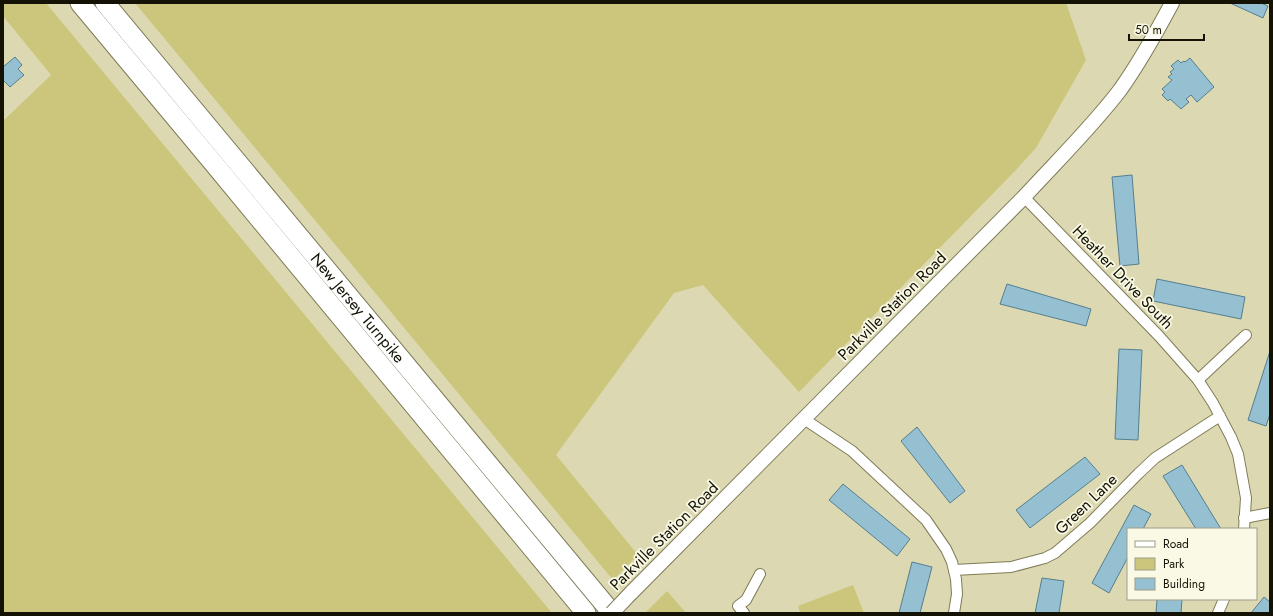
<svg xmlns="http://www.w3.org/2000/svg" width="1273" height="616" font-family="Jost,sans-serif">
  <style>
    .green { fill: #ccc67c }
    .building { fill: #95c0d1; stroke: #557e8e }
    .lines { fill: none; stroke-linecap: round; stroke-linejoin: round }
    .minor-casing { stroke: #7e7b57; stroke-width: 12 }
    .secondary-casing { stroke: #7e7b57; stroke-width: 16 }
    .motorway-casing { stroke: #7e7b57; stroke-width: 21 }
    .minor { stroke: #fff; stroke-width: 10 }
    .secondary { stroke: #fff; stroke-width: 14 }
    .motorway { stroke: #fff; stroke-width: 19 }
    .secondary-bridge-casing { stroke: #7e7b57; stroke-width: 16; stroke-linecap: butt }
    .secondary-bridge { stroke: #fff; stroke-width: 14 }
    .labels { text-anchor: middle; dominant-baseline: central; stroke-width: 3.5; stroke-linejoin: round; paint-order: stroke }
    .street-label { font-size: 16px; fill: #131205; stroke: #faf9e5 }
  </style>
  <rect width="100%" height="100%" fill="#dcd9b2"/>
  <!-- green -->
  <g class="green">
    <polygon points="3,3 46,3 552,613 3,613 3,121 51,75 3,16"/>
    <polygon points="135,3 1066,3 1086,60 1036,148 1014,172 799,392 703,285 674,293 556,455 638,555 613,580"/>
    <polygon points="853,585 864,613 800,613 798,606"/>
    <polygon points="667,591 686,613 645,613"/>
  </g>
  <!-- building -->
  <g class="building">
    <polygon points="1230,3 1261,3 1268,6 1263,18"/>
    <polygon points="15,57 22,65 18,69 24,75 10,87 3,80 3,67"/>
    <polygon points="1190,58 1214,87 1197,102 1191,95 1186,99 1189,102 1181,109 1170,99 1168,101 1162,95 1165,92 1162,89 1172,80 1168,77 1172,74 1170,72 1174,69 1171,66 1178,60 1181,63 1184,61 1185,62"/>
    <polygon points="1132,175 1139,264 1120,266 1112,177"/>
    <polygon points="1157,279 1245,297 1241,319 1153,301"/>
    <polygon points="1007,284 1091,309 1086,326 1000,304"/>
    <polygon points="1119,349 1142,350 1138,440 1115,439"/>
    <polygon points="1270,351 1270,414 1266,426 1248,420"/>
    <polygon points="917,427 965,491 950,503 901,441"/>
    <polygon points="1085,457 1100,474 1030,528 1016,510"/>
    <polygon points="1182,465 1221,529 1196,529 1163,476"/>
    <polygon points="843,484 910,539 897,556 829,500"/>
    <polygon points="1134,505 1151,514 1143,529 1128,529 1128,557 1109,593 1092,583"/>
    <polygon points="912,562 932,567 920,613 899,613"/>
    <polygon points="1042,578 1064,581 1059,613 1035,613"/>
    <polygon points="1264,597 1270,602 1270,613 1251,613"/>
    <polygon points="1157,599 1182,599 1181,613 1156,613"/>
  </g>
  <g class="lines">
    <!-- minor casing -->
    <g class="minor-casing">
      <g id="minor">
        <polyline points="1024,197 1159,336 1198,380 1213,403 1231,437 1238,454 1246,498 1244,529"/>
        <polyline points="1198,380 1246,335"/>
        <polyline points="804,419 852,451 926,520 946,549 952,562 956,579 957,594 954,613"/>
        <polyline points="1244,518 1270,513"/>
        <polyline points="954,570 1011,567 1045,558 1055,553 1090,523 1138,474 1155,458 1220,416"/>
        <polyline points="744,613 738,606 746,600 760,574"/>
        <polyline points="1218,613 1224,599"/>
      </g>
    </g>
    <!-- secondary casing -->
    <g class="secondary-casing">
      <path id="secondary" d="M631,593L1024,197C1056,162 1091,128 1120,90C1140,62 1156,33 1172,3"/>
    </g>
    <!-- motorway casing -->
    <g class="motorway-casing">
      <g id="motorway">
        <polyline points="80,3 215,165 586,613"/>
        <path id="s1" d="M105,3L612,613"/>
      </g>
    </g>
    <!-- minor -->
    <use href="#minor" class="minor"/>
    <!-- secondary -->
    <use href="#secondary" class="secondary"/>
    <!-- motorway -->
    <use href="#motorway" class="motorway"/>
    <!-- secondary-bridge casing -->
    <g class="secondary-bridge-casing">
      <polyline id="secondary-bridge" points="612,613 631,593"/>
    </g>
    <!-- secondary-bridge -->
    <use href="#secondary-bridge" class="secondary-bridge"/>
  </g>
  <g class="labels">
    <!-- street labels -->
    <g class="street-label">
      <text transform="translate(1123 277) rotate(46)">Heather Drive South</text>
      <text transform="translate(892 306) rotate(-45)">Parkville Station Road</text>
      <text stroke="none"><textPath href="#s1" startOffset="396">New Jersey Turnpike</textPath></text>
      <text transform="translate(1086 504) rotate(-44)">Green Lane</text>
      <text transform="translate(664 536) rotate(-45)">Parkville Station Road</text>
    </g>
  </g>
  <!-- border -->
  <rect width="1273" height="616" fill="none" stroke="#131205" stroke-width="8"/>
  <!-- legend -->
  <rect x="1127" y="528" width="130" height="72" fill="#faf9e5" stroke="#9e9d8b"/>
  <rect x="1135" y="541" width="20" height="6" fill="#ffffff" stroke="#9e9d8b"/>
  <text x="1163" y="548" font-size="12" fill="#131205">Road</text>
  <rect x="1135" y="558" width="20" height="12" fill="#ccc67c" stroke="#9e9d8b"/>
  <text x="1163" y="568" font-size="12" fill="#131205">Park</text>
  <rect x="1135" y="578" width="20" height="12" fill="#95c0d1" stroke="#9e9d8b"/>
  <text x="1163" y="588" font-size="12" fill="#131205">Building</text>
  <!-- scale -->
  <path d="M1129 34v6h75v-6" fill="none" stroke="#131205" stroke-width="2"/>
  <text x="1135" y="34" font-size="12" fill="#131205" stroke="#faf9e5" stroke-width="3" paint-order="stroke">50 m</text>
</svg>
